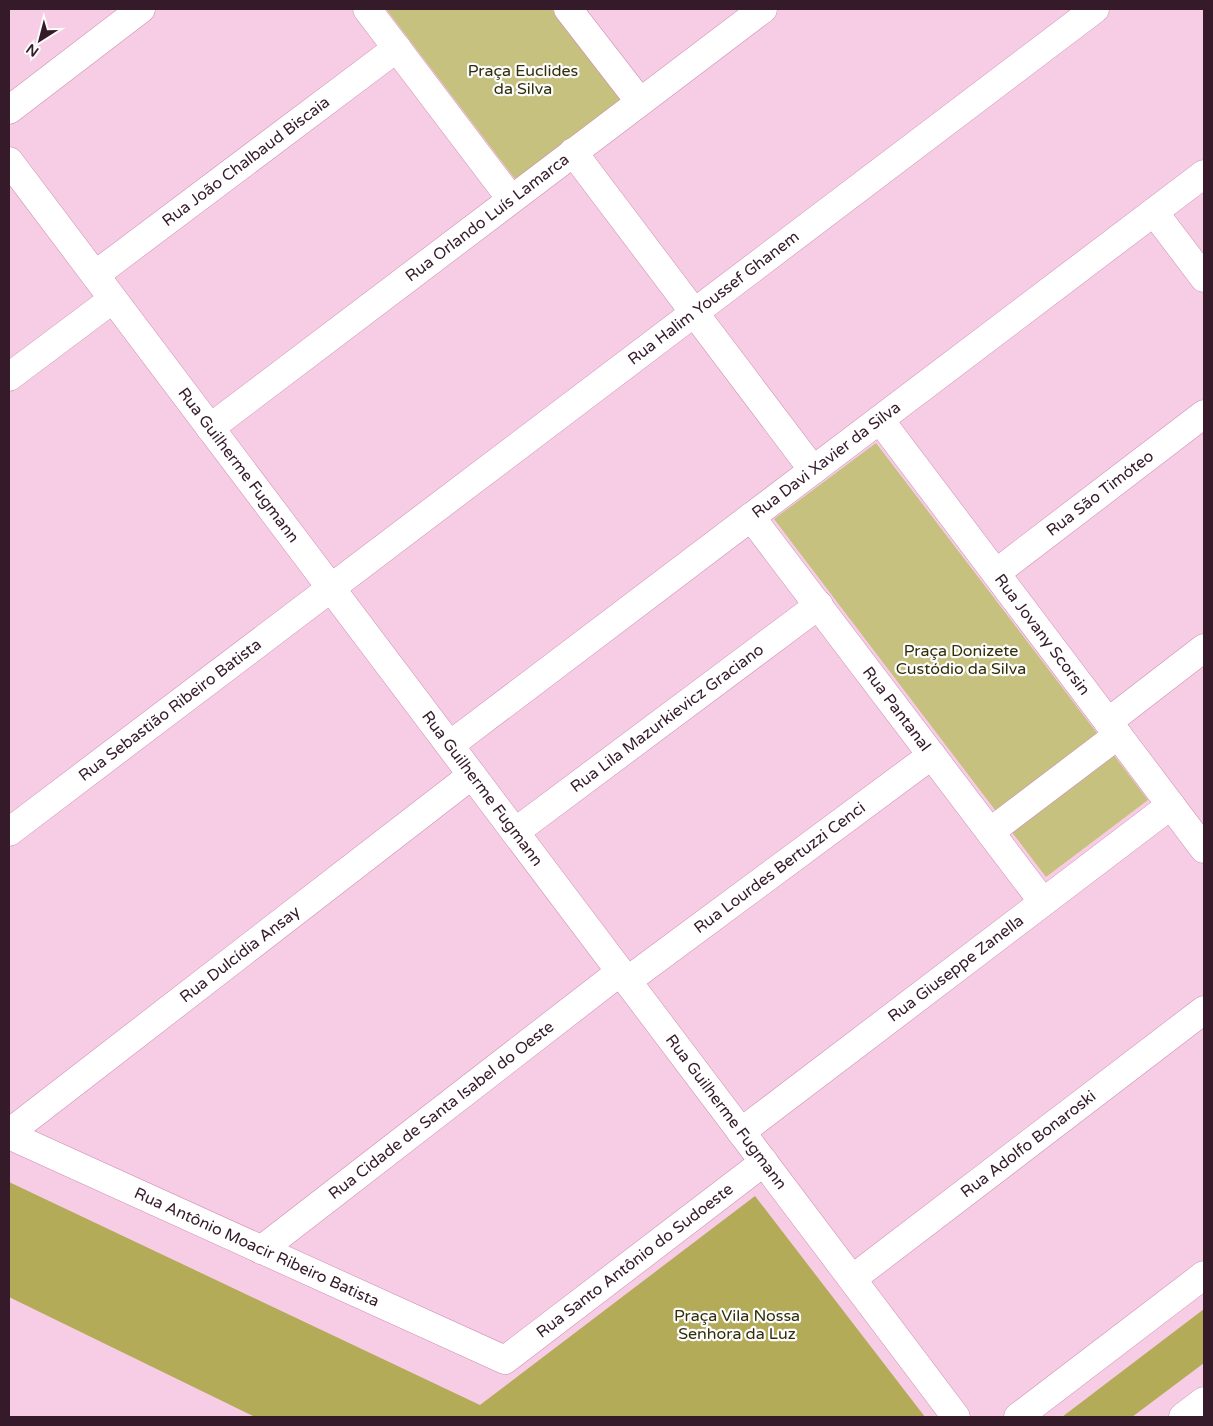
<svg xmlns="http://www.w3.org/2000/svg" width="1213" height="1426" font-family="'Varela Round',sans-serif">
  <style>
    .green { fill: #c6c17f }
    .forest { fill: #b3ab57 }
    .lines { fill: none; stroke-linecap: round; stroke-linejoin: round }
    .minor-casing { stroke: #cf8db4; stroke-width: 29 }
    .minor { stroke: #fff; stroke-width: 28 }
    .labels { text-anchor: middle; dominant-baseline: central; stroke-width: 4.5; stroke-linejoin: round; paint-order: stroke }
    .park-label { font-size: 16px; fill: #312d07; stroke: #fcfcfc }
    .street-label { font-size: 16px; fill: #351b2a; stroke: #fcfcfc }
  </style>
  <rect width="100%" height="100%" fill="#f7cde5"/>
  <!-- green -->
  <g class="green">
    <polygon points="386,9 552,9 622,100 515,179"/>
    <polygon points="876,443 1148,800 1046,877 774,519"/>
  </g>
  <!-- forest -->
  <g class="forest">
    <polygon points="9,1182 480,1405 755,1196 925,1417 255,1417 9,1297"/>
    <polygon points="1204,1309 1204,1363 1132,1417 1062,1417"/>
  </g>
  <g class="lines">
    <!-- minor casing -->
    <g class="minor-casing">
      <g id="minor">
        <polyline points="367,9 511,199"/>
        <polyline points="568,9 640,102"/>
        <polyline points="9,110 141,9"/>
        <polyline points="573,152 813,470"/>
        <path id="s1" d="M9,161L956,1417"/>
        <polyline points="1154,212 1204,278"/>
        <path id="s2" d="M95,275L397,48"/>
        <polyline points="9,377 113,299"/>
        <path id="s3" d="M880,420L1204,849"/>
        <path id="s4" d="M210,428L763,9"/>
        <path id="s5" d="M751,517L1043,902"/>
        <path id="s6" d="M996,573L1204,414"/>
        <polyline points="1108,722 1204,648"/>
        <path id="s7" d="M450,745L1204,174"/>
        <path id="s8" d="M9,832L1095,9"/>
        <path id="s9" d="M515,832L819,605"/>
        <polyline points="990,832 1118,735"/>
        <path id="s10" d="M627,981L932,755"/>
        <path id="s11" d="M741,1132L1171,805"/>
        <path id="s12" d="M9,1133L472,775"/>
        <path id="s13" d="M9,1135L505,1360L764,1162"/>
        <path id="s14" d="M261,1250L620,972"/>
        <path id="s15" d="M852,1279L1204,1010"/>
        <polyline points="1018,1417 1204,1275"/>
        <polyline points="1183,1417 1204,1401"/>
      </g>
    </g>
    <!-- minor -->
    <use href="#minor" class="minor"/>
  </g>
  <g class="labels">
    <!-- park labels -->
    <g class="park-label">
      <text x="523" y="71">Praça Euclides<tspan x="523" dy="18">da Silva</tspan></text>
      <text x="961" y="651">Praça Donizete<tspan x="961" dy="18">Custódio da Silva</tspan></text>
      <text x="737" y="1316">Praça Vila Nossa<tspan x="737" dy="18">Senhora da Luz</tspan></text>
    </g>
    <!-- street labels -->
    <g class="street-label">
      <text stroke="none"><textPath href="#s2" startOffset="189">Rua João Chalbaud Biscaia</textPath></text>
      <text stroke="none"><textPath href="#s4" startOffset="348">Rua Orlando Luís Lamarca</textPath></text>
      <text stroke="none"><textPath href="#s8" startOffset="884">Rua Halim Youssef Ghanem</textPath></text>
      <text stroke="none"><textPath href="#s7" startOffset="472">Rua Davi Xavier da Silva</textPath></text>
      <text stroke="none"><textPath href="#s1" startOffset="381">Rua Guilherme Fugmann</textPath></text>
      <text stroke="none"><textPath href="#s6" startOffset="131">Rua São Timóteo</textPath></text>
      <text stroke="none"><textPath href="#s3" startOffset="269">Rua Jovany Scorsin</textPath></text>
      <text stroke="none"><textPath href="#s5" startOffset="241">Rua Pantanal</textPath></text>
      <text stroke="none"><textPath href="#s8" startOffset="202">Rua Sebastião Ribeiro Batista</textPath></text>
      <text stroke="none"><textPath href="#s9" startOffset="190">Rua Lila Mazurkievicz Graciano</textPath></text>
      <text stroke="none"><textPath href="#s1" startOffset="786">Rua Guilherme Fugmann</textPath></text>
      <text stroke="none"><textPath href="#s10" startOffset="190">Rua Lourdes Bertuzzi Cenci</textPath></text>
      <text stroke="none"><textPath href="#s12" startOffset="292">Rua Dulcídia Ansay</textPath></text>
      <text stroke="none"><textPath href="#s11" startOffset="270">Rua Giuseppe Zanella</textPath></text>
      <text stroke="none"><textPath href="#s14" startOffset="228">Rua Cidade de Santa Isabel do Oeste</textPath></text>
      <text stroke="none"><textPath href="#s1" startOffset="1191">Rua Guilherme Fugmann</textPath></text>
      <text stroke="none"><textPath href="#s15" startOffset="222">Rua Adolfo Bonaroski</textPath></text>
      <text stroke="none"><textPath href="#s13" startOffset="272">Rua Antônio Moacir Ribeiro Batista</textPath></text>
      <text stroke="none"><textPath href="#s13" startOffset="708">Rua Santo Antônio do Sudoeste</textPath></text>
    </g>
  </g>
  <!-- border -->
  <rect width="1213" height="1426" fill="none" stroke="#351b2a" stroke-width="20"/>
  <!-- north arrow -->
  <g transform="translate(40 40) rotate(216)" stroke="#fcfcfc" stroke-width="4" paint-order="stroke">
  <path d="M0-4L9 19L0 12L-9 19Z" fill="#351b2a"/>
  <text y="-8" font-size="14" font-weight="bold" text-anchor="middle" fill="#351b2a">N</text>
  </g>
</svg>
